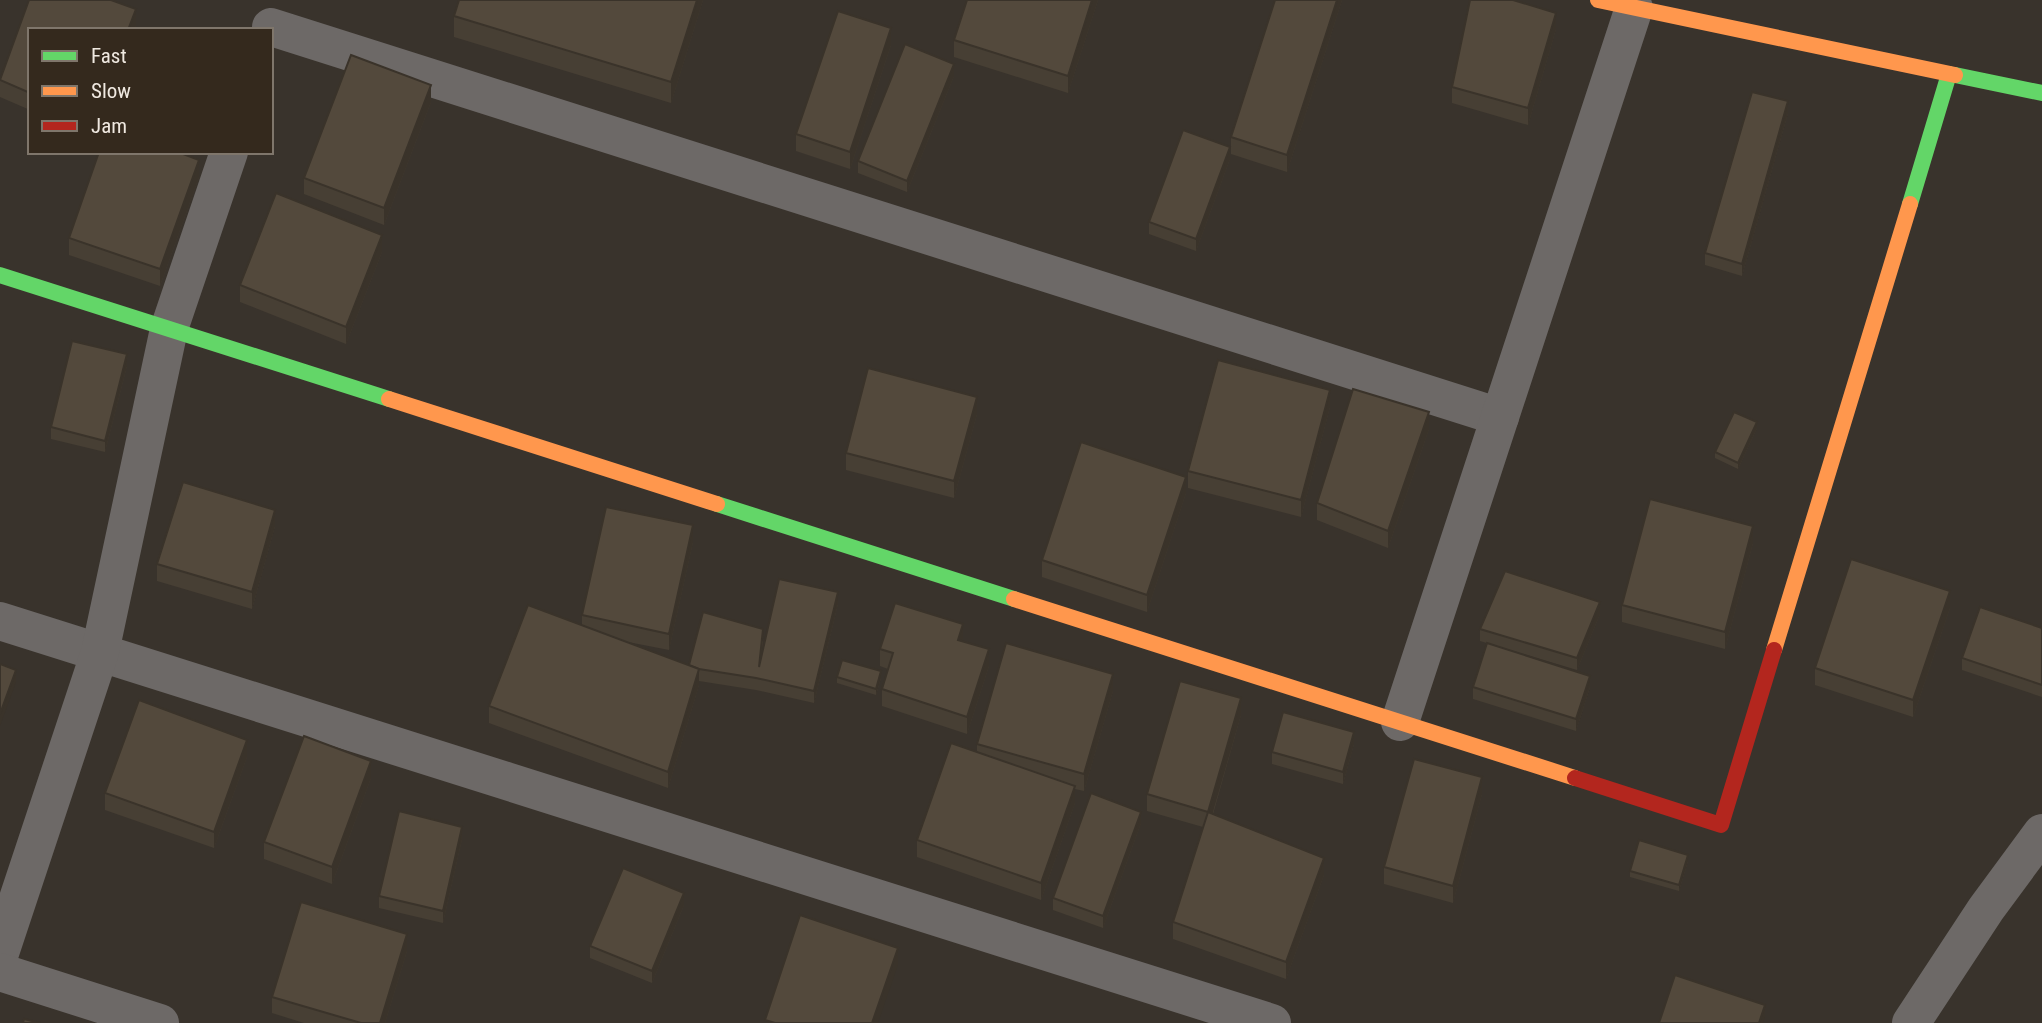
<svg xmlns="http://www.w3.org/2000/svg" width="2042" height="1023" font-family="'Roboto Condensed',sans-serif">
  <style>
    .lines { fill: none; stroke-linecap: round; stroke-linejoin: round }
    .street { stroke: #6d6967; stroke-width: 38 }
    .fast { stroke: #63d668; stroke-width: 16 }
    .slow { stroke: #ff974d; stroke-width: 16 }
    .jam { stroke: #b3261e; stroke-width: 16 }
    .wall { fill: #473f34 }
    .shaded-wall { fill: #3a332a }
    .building { fill: #53493c; stroke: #3a332a; stroke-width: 2 }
  </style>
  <rect width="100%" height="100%" fill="#39332c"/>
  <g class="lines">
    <!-- street -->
    <g class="street">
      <polyline points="271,27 1500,417"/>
      <polyline points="0,621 1272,1023"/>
      <polyline points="1400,722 1634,8"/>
      <polyline points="0,953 100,652 169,329 229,152"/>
      <polyline points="0,972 160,1023"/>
      <polyline points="1911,1023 1986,909 2042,833"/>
    </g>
    <!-- fast -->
    <g class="fast">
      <polyline points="1955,75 2042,93"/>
      <polyline points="1910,204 1949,74"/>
      <polyline points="0,275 389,399"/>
      <polyline points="717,504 1014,599"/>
    </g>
    <!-- slow -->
    <g class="slow">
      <polyline points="1598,0 1955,75"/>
      <polyline points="389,399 717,504"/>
      <polyline points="1014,599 1575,778"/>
      <polyline points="1774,650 1910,204"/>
    </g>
    <!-- jam -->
    <polyline class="jam" points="1575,778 1721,825 1774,650"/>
  </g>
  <!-- wall -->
  <g class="wall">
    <polygon points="29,0 111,0 136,9 136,26 134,30 30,30 30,110 0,97 0,79"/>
    <polygon points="703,0 671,103 454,37 454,16"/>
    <polygon points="1098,0 1068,93 954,57 954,40"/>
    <polygon points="1275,0 1342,0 1287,172 1231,154 1231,137"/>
    <polygon points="1556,29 1528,125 1452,103 1452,87"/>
    <polygon points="891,45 850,169 796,151 796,134"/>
    <polygon points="954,76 907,192 858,173 858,161"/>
    <polygon points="431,102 384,225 304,194 304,178"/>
    <polygon points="1788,113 1742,276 1705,265 1705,253"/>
    <polygon points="1230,159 1196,251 1149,234 1149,222"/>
    <polygon points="199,177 160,286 69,255 69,238"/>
    <polygon points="382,252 346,344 240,302 240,285"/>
    <polygon points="127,366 105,452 51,439 51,427"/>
    <polygon points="1330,407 1301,517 1188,488 1188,471"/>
    <polygon points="977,414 954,498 846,470 846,453"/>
    <polygon points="1757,428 1738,469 1715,458 1715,452"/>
    <polygon points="1429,429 1388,548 1317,520 1317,503"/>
    <polygon points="1186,493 1147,612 1042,577 1042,560"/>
    <polygon points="275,526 252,609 157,581 157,564"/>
    <polygon points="693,542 669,650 628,642 689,665 763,641 761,657 838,604 814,703 756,690 699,681 699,685 668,788 489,723 489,706 582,625 582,615"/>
    <polygon points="1753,543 1725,649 1622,622 1622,605"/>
    <polygon points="1950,608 1913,717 1815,685 1815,668"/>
    <polygon points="1600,614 1577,670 1480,641 1480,629"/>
    <polygon points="2042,628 2042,697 1962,670 1962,658"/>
    <polygon points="880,649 989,666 967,734 882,706 882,689 888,669 880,666"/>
    <polygon points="837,677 881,678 876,695 837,683"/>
    <polygon points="1473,687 1590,687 1576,731 1473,699"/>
    <polygon points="1113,691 1084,791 1075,789 1075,803 1041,900 917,857 917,840 977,752 977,744"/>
    <polygon points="1241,715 1213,814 1324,875 1286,979 1173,939 1173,922 1203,827 1147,811 1147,794"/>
    <polygon points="1354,744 1343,784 1272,764 1272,752"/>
    <polygon points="247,757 214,848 105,810 105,793"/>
    <polygon points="371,778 332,884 264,859 264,842"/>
    <polygon points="1482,794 1453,903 1384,884 1384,867"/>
    <polygon points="1141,823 1103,928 1053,910 1053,898"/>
    <polygon points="462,839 443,923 379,908 379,896"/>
    <polygon points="1688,861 1679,891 1630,877 1630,871"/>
    <polygon points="684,905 652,983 590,958 590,946"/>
    <polygon points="407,951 385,1023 304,1023 272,1013 272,997"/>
  </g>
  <!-- shaded-wall -->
  <g class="shaded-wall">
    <polygon points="697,0 703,0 671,103 671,82"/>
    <polygon points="1092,0 1098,0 1068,93 1068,76"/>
    <polygon points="1337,0 1342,0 1287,172 1287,155"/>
    <polygon points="136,9 136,26 134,30 128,30"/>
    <polygon points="1556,13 1556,29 1528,125 1528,108"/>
    <polygon points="891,28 891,45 850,169 850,152"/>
    <polygon points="954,64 954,76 907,192 907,181"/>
    <polygon points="431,85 431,102 384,225 384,208"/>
    <polygon points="1788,101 1788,113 1742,276 1742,264"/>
    <polygon points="1230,147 1230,159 1196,251 1196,239"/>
    <polygon points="199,160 199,177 160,286 160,269"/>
    <polygon points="382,235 382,252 346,344 346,327"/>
    <polygon points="127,354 127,366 105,452 105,441"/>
    <polygon points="1330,390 1330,407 1301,517 1301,500"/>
    <polygon points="977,397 977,414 954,498 954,481"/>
    <polygon points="1429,412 1429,429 1388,548 1388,531"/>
    <polygon points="1757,422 1757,428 1738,469 1738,463"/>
    <polygon points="1186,477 1186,493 1147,612 1147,595"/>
    <polygon points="275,510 275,526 252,609 252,592"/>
    <polygon points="693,525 693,542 669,650 669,634"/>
    <polygon points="1753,526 1753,543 1725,649 1725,632"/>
    <polygon points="1950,591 1950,608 1913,717 1913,700"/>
    <polygon points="838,592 838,604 814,703 814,691"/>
    <polygon points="1600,602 1600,614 1577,670 1577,658"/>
    <polygon points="963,624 963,641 958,640"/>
    <polygon points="989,649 989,666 967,734 967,717"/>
    <polygon points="699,669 699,685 668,788 668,772"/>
    <polygon points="16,670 16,682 0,726 0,714"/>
    <polygon points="881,671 881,678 876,695 876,689"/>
    <polygon points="1113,674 1113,691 1084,791 1084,774"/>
    <polygon points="1590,676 1590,687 1576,731 1576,719"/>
    <polygon points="1241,698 1241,715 1208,829 1208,812"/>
    <polygon points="1354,732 1354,744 1343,784 1343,772"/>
    <polygon points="247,740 247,757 214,848 214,832"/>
    <polygon points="371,761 371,778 332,884 332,867"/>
    <polygon points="1482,777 1482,794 1453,903 1453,886"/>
    <polygon points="1075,786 1075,803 1041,900 1041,883"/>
    <polygon points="1141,812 1141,823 1103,928 1103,916"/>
    <polygon points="462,827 462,839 443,923 443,911"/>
    <polygon points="1688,855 1688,861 1679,891 1679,885"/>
    <polygon points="1324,858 1324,875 1286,979 1286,962"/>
    <polygon points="684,893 684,905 652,983 652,971"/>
    <polygon points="407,934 407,951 385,1023 380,1023"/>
    <polygon points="898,948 898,965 878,1023 872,1023"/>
    <polygon points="1765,1005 1765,1017 1763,1023 1759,1023"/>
  </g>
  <!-- building -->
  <g class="building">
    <polygon points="29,0 111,0 136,9 128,30 30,30 30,93 0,80"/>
    <polygon points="459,0 697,0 671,82 454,16"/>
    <polygon points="967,0 1092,0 1068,76 954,40"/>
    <polygon points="1275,0 1337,0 1287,155 1231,137"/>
    <polygon points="1470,0 1513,0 1556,13 1528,108 1452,87"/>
    <polygon points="838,11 891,28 850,152 796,134"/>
    <polygon points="905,44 954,64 907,181 858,161"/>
    <polygon points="351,55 431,85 384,208 304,178"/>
    <polygon points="1752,92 1788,101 1742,264 1705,253"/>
    <polygon points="1183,130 1230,147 1196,239 1149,222"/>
    <polygon points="99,152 178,152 199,160 160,269 69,238"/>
    <polygon points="276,193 382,235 346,327 240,285"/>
    <polygon points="72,341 127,354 105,441 51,427"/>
    <polygon points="1218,360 1330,390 1301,500 1188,471"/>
    <polygon points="868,368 977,397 954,481 846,453"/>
    <polygon points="1353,389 1429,412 1388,531 1317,503"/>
    <polygon points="1734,412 1757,422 1738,463 1715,452"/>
    <polygon points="1081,442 1186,477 1147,595 1042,560"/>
    <polygon points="183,482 275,510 252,592 157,564"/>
    <polygon points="1650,499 1753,526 1725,632 1622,605"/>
    <polygon points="606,507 693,525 669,634 582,615"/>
    <polygon points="1851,559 1950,591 1913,700 1815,668"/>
    <polygon points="1505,571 1600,602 1577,658 1480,629"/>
    <polygon points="779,579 838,592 814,691 756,678 699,669 689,665 703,612 763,629 759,667"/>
    <polygon points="895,603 963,624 958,640 989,649 967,717 882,689 893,653 880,649"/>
    <polygon points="528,605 699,669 668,772 489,706"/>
    <polygon points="1980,607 2042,628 2042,685 1962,658"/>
    <polygon points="1006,643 1113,674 1084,774 977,744"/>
    <polygon points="1487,643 1590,676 1576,719 1473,687"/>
    <polygon points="842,660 881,671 876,689 837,677"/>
    <polygon points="0,664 16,670 0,714"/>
    <polygon points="1180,681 1241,698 1208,812 1147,794"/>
    <polygon points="139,700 247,740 214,832 105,793"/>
    <polygon points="1283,712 1354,732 1343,772 1272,752"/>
    <polygon points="304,736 371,761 332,867 264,842"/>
    <polygon points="951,743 1075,786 1041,883 917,840"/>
    <polygon points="1414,759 1482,777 1453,886 1384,867"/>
    <polygon points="1091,793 1141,812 1103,916 1053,898"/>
    <polygon points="399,811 462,827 443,911 379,896"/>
    <polygon points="1208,812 1324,858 1286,962 1173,922"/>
    <polygon points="1639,840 1688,855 1679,885 1630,871"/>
    <polygon points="623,868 684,893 652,971 590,946"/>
    <polygon points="301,902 407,934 380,1023 361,1023 272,997"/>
    <polygon points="800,915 898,948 872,1023 775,1023 765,1020"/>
    <polygon points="1675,975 1765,1005 1759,1023 1659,1023"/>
    <polygon points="24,1019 40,1023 23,1023"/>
  </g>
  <!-- legend -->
  <rect x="28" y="28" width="245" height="126" fill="#34291d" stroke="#7f766b" stroke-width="2"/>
  <rect x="42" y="51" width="35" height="10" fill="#63d668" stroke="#7f766b" stroke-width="2"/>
  <text x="91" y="63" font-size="21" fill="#f0e9e1">Fast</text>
  <rect x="42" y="86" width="35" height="10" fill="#ff974d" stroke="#7f766b" stroke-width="2"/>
  <text x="91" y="98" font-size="21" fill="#f0e9e1">Slow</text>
  <rect x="42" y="121" width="35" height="10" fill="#b3261e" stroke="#7f766b" stroke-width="2"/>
  <text x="91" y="133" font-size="21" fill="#f0e9e1">Jam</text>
</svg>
